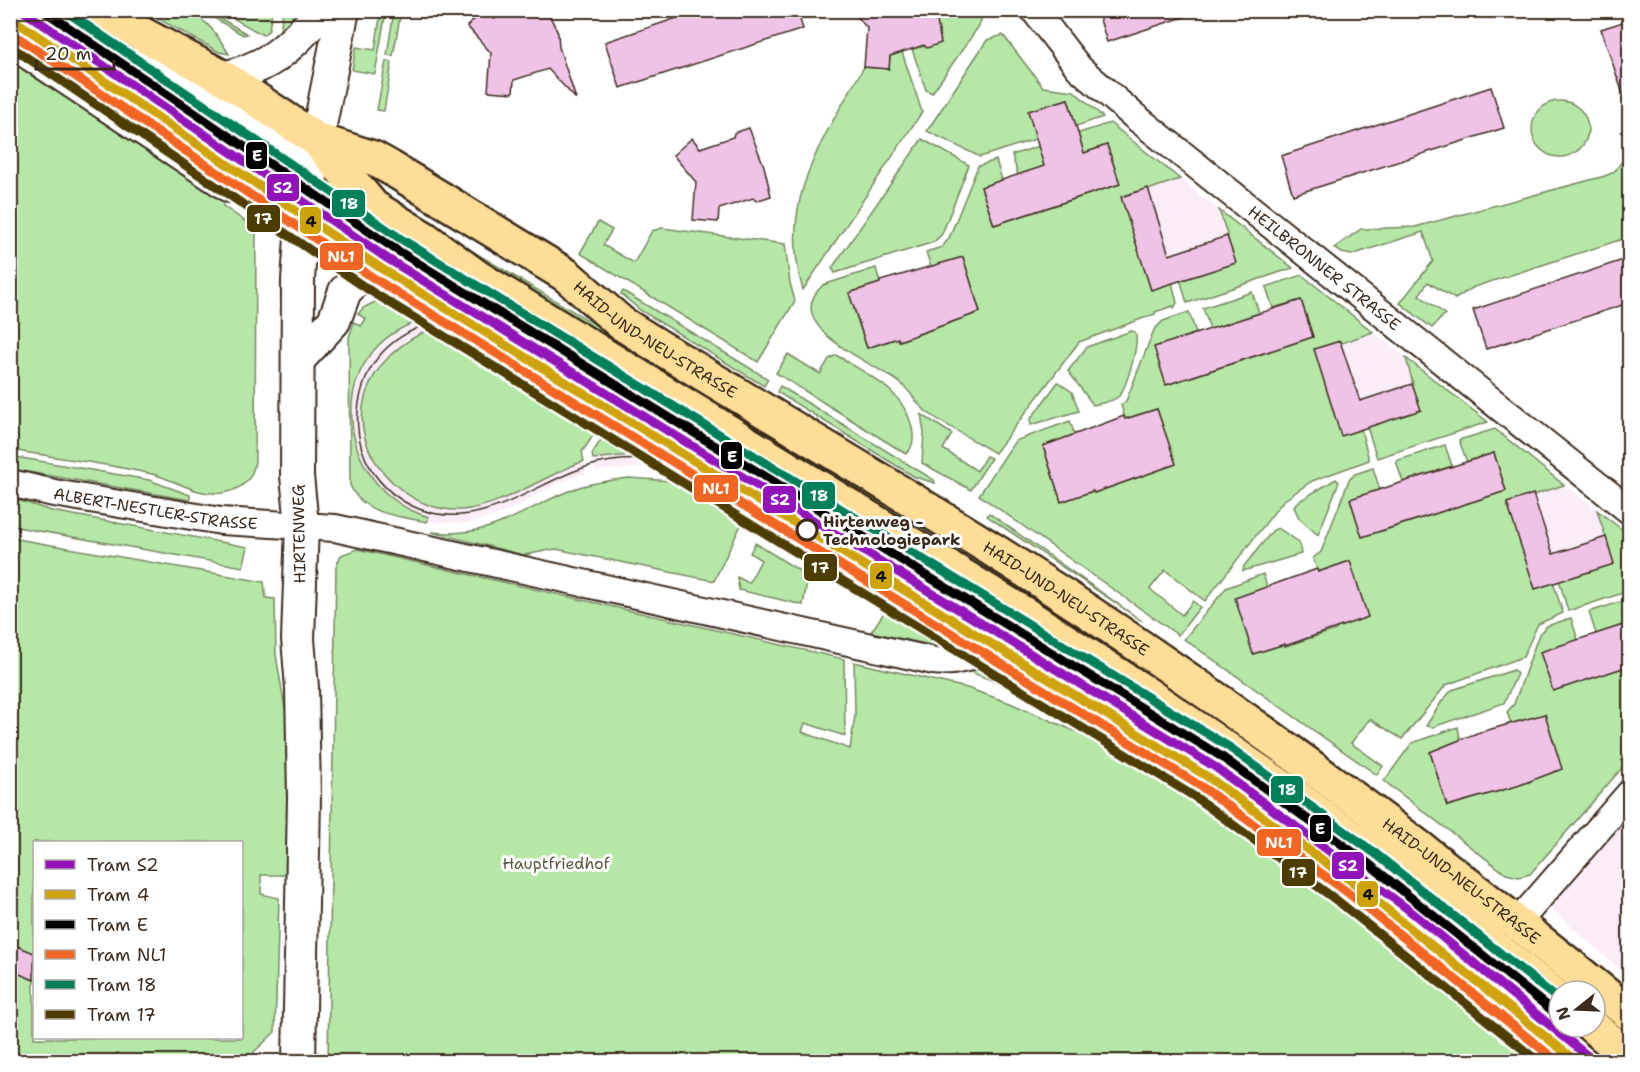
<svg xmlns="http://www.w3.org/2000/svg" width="1640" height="1072" font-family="'Shantell Sans',sans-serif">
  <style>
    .built { fill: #faedf8 }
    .green { fill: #b5e7a7; stroke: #788862; stroke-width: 1.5; fill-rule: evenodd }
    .building { fill: #f0c2e6; stroke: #3b2a1e; stroke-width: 1.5 }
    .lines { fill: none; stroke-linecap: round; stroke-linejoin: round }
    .minor-casing { stroke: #3b2a1e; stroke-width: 30 }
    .tertiary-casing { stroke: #3b2a1e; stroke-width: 36 }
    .primary-casing { stroke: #3b2a1e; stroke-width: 38 }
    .minor { stroke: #fff; stroke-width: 26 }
    .tertiary { stroke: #fff; stroke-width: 32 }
    .primary { stroke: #fedd96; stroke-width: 33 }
    .tram { stroke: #3b2a1e; stroke-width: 1.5 }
    .tram-1-casing { stroke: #fff; stroke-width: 14 }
    .tram-2-casing { stroke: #fff; stroke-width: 14 }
    .tram-3-casing { stroke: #fff; stroke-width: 14 }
    .tram-4-casing { stroke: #fff; stroke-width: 14 }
    .tram-5-casing { stroke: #fff; stroke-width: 14 }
    .tram-6-casing { stroke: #fff; stroke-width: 14 }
    .tram-1 { stroke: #9313ba; stroke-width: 9 }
    .tram-2 { stroke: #cea30a; stroke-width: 9 }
    .tram-3 { stroke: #000; stroke-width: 9 }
    .tram-4 { stroke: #f26522; stroke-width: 9 }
    .tram-5 { stroke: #00805a; stroke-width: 9 }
    .tram-6 { stroke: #4d3d00; stroke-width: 9 }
    .stop-dot { fill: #fff; stroke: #3b2a1e; stroke-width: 3 }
    .labels { text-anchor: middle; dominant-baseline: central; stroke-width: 6; stroke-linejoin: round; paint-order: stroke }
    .street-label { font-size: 16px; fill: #3b2a1e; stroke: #fff }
    .stop-label { font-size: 16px; font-weight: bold; fill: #3b2a1e; stroke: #fff; text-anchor: start }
    .park-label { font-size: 16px; fill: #5a5940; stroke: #fff }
    .line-badge { stroke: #fff; stroke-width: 2 }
    .badge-label { font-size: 16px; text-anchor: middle; font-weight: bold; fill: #fff }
    .pale-badge-label { font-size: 16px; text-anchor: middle; font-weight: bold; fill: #111 }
  </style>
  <rect width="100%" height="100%" fill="#fff"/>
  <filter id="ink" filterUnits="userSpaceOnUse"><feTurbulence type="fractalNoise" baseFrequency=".0167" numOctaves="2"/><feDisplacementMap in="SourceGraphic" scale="12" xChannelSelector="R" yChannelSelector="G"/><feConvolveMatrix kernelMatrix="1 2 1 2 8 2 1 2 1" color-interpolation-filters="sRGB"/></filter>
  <g filter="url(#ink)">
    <!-- built -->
    <g class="built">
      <polygon points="11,11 37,11 238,145 238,182 11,28"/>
      <polygon points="1180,179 1219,210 1228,237 1153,288 1123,197"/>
      <polygon points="411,267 618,395 607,414 458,324 451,324 381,275"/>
      <polygon points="423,320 436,327 408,340 386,358 378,368 364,403 364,430 372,457 386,477 526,487 584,461 586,473 557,484 506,512 470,523 427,522 428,517 416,514 388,497 374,483 358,455 351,426 352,401 359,378 370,357 395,333"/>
      <polygon points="1373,332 1406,358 1413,384 1344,435 1339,344"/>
      <polygon points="625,398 856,539 916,577 894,588 615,419"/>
      <polygon points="630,455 650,467 595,471 593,459"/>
      <polygon points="1564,485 1597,510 1606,539 1536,587 1509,502"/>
      <polygon points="928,583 984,617 979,636 975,639 903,596"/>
      <polygon points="1036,649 1175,735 1178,731 1413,899 1559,1016 1559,1027 1572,1027 1614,1061 1568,1061 1298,847 1163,756 1000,655"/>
      <polygon points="1629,814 1629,977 1552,910 1554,899"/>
    </g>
    <!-- green -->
    <g class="green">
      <polygon points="37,11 50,11 112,55 239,132 238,145"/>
      <path d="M144,11C194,10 202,10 229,54L219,52Z"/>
      <polygon points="202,11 208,11 247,34 243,35"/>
      <polygon points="220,11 272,11 269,30 263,35"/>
      <polygon points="283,11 293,11 291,21 284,31 280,31"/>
      <polygon points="381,11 386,11 375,74 352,70 356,47 375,50"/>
      <polygon points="394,11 401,11 393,56 387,55"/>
      <polygon points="934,11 984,11 979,26 932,93 926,90 912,49 941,43"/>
      <polygon points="1003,35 1043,87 1074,91 1103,117 1071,128 1073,116 1068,99 1029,111 1042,137 980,157 927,131 987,40"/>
      <path d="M902,52L922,112L803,290C777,202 822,140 864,67L889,69L890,56Z"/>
      <path d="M10,56L226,199L223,206L256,229L255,461C253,480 242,490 222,493C196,496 176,480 152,474C106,463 57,458 11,450Z"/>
      <polygon points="386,61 392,62 384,111 377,110"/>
      <circle cx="1560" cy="129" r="28"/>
      <path d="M1110,123L1180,179L1124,198L1172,282L1177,303L1174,308L1173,306L1155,312V314L1079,342L995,453C973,440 949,427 928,413C917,405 911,391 900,383C877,364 777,327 823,285L876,268L880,283L849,293L867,348L898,338L900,341L980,312L963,257L931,267L926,252L942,247L949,238L978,166L996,160L1002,180L981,187L994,225L1120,184L1107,145L1079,155L1073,135Z"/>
      <polygon points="922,139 969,165 942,234 934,242 835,273 832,268"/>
      <polygon points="1058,140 1064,160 1018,175 1012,155"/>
      <polygon points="1629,152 1629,237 1474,287 1455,299 1428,282 1419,295 1445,314 1432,328 1400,303 1433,261 1423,232 1351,255 1342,253 1334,248 1361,229 1415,227 1605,176 1614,172"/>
      <polygon points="379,195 916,517 909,529"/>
      <polygon points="1219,210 1293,268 1187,303 1180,279 1228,237"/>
      <polygon points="598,222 612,230 603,245 634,263 652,231 662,228 785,244 790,283 795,301 758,362 580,253"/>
      <polygon points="421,266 448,276 505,310 543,345 619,390 625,384 893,548 891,551 886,549 842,522 843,520 822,507 624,388 618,395 411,267"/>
      <polygon points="381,275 446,317 428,311 376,278"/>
      <polygon points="1302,275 1373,332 1339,344 1369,460 1312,481 1283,501 1205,601 1165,570 1150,589 1182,615 1193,601 1200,607 1178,635 979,495 1015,441 1070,421 1075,436 1043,446 1061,501 1093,491 1094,493 1175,464 1157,409 1125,419 1121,405 1126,401 1154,330 1163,321 1189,312 1196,333 1175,340 1188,378 1313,337 1301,300 1273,308 1266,287"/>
      <polygon points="623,291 768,379 764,386 640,310 621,294"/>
      <polygon points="1252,292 1259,313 1210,329 1203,308"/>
      <path d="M384,297L423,320C322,348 332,489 429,517L427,522C399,516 362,515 350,485L349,337L354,322L361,326L366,319L358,314L363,308Z"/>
      <polygon points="451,324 458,324 607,414 601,423 560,392"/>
      <path d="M436,327L545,396L595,433L582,452L584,461C546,475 501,507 461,510C438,511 415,502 398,487C333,431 363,354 436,327Z"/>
      <path d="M1131,331L1135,332C1140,343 1127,386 1119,396C1113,402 1101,403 1093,405L1068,371L1087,347Z"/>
      <path d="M788,354L820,374L829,359L836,355C867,374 904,390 912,428C914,437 914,447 906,454L776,373Z"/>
      <polygon points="1406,358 1488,422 1377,458 1367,427 1413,384"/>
      <polygon points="1058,382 1072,392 1079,411 1031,425 1030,420"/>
      <polygon points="780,386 934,480 935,483 915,477 777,392"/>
      <polygon points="921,414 952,434 943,449 977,471 986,456 991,458 971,490 922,463 924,433"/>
      <polygon points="1495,429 1564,485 1509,503 1553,582 1563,613 1538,624 1523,657 1446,685 1402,739 1370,719 1351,743 1383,766 1377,775 1184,639 1226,588 1263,574 1285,646 1336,630 1350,561 1318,572 1313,558 1321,552 1349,480 1355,474 1373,468 1380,490 1369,494 1382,531 1506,491 1494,453 1467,462 1459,440"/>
      <polygon points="602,438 630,455 593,459 592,454"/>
      <polygon points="1445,445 1452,466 1403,482 1396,461"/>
      <polygon points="10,456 149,480 190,495 190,500 11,469"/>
      <path d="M629,478L672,481L742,523L714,581L556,549L524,555L431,532C497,539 523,507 579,487C596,482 612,480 629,478Z"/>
      <polygon points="1336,479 1339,482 1318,535 1299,518 1294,507 1296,503"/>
      <polygon points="11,498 52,511 248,547 243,567 11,526"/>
      <polygon points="1597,510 1629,535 1629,591 1568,611 1559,580 1606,538"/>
      <polygon points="989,513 1142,621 987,516"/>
      <polygon points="1278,528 1299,542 1301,554 1243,571 1244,566 1273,530"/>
      <path d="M11,538L264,582L266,598L275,599L276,655L289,731L291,875H261V894L279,898L275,1032L254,1052L253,1061H11ZM34,842H242V1038H34Z"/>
      <polygon points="950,538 1325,793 1578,991 1571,991 942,550"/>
      <polygon points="755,543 808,576 803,605 739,590 737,577 749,583 761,560 750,553"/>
      <polygon points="357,549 844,659 845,736 805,723 802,732 850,749 855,715 854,662 967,688 1010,703 1084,735 1164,778 1207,807 1268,853 1530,1061 328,1061 336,567 341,555"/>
      <polygon points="936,577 980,606 984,617 929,584"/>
      <polygon points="903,596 975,639 948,647 932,627 898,605"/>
      <polygon points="1629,599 1629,623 1596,634 1589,612"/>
      <polygon points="887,608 921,629 935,646 871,632"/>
      <polygon points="1571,618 1578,640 1574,684 1629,666 1629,760 1530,874 1519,877 1506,874 1384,781 1412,743 1458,727 1461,742 1430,752 1447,806 1530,782 1507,712 1514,704 1539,634 1547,626"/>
      <polygon points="1036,649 1060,653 1178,731 1175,735"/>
      <polygon points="1000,655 1163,756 1298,847 1568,1061 1560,1061 1267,829 1181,769 1097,722 968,671"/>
      <polygon points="1514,670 1517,674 1504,703 1433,727 1426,726 1442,701 1452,690"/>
    </g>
    <!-- building -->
    <g class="building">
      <polygon points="485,10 494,19 520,10 547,10 558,33 559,47 576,99 548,69 514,80 513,93 488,91 491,53 467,26"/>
      <polygon points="701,10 797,10 803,29 620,88 605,42"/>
      <polygon points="851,10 935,10 941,43 927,48 924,45 890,56 889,69 864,67 867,28"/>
      <polygon points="1097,10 1189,10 1190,15 1107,42"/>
      <polygon points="1629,20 1629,102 1626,103 1601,29"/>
      <polygon points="1491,87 1504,128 1293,195 1281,156"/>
      <polygon points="1068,99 1084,153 1107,145 1120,184 994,225 981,187 1044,166 1028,111"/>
      <polygon points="749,128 764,166 771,196 756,201 753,198 719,209 718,222 693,220 696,182 673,155 692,138 700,148 733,137 734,133"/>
      <polygon points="1148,188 1169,255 1227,236 1236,263 1151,290 1121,197"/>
      <polygon points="963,257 980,312 899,341 898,338 867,348 849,293 880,283 880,281"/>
      <polygon points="1629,258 1629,303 1486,349 1473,310"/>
      <polygon points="1301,300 1313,337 1166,385 1154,347"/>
      <polygon points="1340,341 1360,401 1412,384 1421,410 1341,436 1314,349"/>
      <polygon points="1157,409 1176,464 1094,493 1093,491 1061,502 1043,446 1124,416 1125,419"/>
      <polygon points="1494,453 1506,491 1362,537 1350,499"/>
      <polygon points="1533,494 1553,554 1606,537 1614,564 1535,589 1507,503"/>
      <polygon points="1350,561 1368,617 1285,646 1285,644 1253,654 1235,598 1317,569 1318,572"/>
      <polygon points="1629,623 1629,666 1553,691 1540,652"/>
      <polygon points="1545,714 1562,769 1517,786 1447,806 1430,752 1477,733"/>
      <polygon points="10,943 34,953 34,980 10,970"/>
    </g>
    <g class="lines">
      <!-- minor casing -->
      <g class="minor-casing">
        <g id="minor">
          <path id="s1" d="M1034,10L1079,68L1133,115L1630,511"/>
          <polyline points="10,44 229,189"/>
          <path id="s2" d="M10,483L54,493L221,521L335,528L934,661C971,665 1003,643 1026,615"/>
          <polyline points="1517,923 1630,793"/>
        </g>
      </g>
      <!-- tertiary casing -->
      <g class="tertiary-casing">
        <g id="tertiary">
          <polyline points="143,35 182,89 277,147 291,160 299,176 306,201"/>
          <path d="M224,78C277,64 288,47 324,10"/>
          <polyline points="298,360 334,321 345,291 370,267 394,256 416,255 430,257 460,271"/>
          <polyline points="299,1062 304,798 302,688 298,639 302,525 297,476 298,280 301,238 317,140 343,10"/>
        </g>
      </g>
      <!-- primary casing -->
      <g class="primary-casing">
        <g id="primary">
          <path id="s3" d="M97,10L224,78L317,140L373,158L389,167L566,275L621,323L645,338C764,412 886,482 1004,557C1222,696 1430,850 1630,1014"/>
          <polyline points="317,140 373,207 424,238 477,277 1026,615 1144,692 1295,796 1418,886 1559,999"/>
          <polyline points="1593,1027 1630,1057"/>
        </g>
      </g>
      <!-- minor -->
      <use href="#minor" class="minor"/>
      <!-- tertiary -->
      <use href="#tertiary" class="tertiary"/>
      <!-- primary -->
      <use href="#primary" class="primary"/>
      <!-- tram -->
      <path class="tram" d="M525,343C506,334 487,324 466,321C426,315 381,341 366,378C354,408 354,441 371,469C383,488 399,501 419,509C490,536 545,469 612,461C658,455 699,468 739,489"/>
      <!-- tram-1 casing -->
      <g class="tram-1-casing">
        <polyline id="tram-1" points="22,10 388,259 1215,767 1409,910 1595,1062"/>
      </g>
      <!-- tram-2 casing -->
      <g class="tram-2-casing">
        <polyline id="tram-2" points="14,20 382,269 1208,777 1354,883 1577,1062"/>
      </g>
      <!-- tram-3 casing -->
      <g class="tram-3-casing">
        <polyline id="tram-3" points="43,10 395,249 1222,757 1369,864 1559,1016"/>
      </g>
      <!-- tram-4 casing -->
      <g class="tram-4-casing">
        <polyline id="tram-4" points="10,32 375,279 1202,787 1347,892 1558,1062"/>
      </g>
      <!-- tram-5 casing -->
      <g class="tram-5-casing">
        <polyline id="tram-5" points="64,10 401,239 1229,747 1376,854 1559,1000"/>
      </g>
      <!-- tram-6 casing -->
      <g class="tram-6-casing">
        <polyline id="tram-6" points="10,46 369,290 1195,797 1339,902 1539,1062"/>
      </g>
      <!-- tram-1 -->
      <use href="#tram-1" class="tram-1"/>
      <!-- tram-2 -->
      <use href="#tram-2" class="tram-2"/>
      <!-- tram-3 -->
      <use href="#tram-3" class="tram-3"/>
      <!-- tram-4 -->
      <use href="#tram-4" class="tram-4"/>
      <!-- tram-5 -->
      <use href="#tram-5" class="tram-5"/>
      <!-- tram-6 -->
      <use href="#tram-6" class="tram-6"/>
    </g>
  </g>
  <!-- markers -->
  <circle class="stop-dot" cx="807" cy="530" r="10"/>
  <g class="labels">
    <!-- street labels -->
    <g class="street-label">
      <text stroke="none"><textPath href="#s1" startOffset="390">HEILBRONNER STRASSE</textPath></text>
      <text stroke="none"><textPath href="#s3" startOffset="651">HAID-UND-NEU-STRASSE</textPath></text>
      <text stroke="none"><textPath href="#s2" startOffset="148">ALBERT-NESTLER-STRASSE</textPath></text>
      <text transform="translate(299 534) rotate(-91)">HIRTENWEG</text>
      <text stroke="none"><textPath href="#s3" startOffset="1137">HAID-UND-NEU-STRASSE</textPath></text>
      <text stroke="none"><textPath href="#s3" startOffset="1623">HAID-UND-NEU-STRASSE</textPath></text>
    </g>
    <!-- stop labels -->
    <g class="stop-label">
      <text x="823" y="521">Hirtenweg -<tspan x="823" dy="18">Technologiepark</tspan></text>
    </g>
    <!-- park labels -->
    <g class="park-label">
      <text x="556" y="863">Hauptfriedhof</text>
    </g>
  </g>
  <g class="line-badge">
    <rect x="245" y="141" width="23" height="29" rx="6" fill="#000"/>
    <rect x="266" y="173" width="34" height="29" rx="6" fill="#9313ba"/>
    <rect x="331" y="189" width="35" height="29" rx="6" fill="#00805a"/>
    <rect x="246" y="204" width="35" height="29" rx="6" fill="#4d3d00"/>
    <rect x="299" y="206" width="23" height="29" rx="6" fill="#cea30a"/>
    <rect x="319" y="242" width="45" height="29" rx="6" fill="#f26522"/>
    <rect x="720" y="441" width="23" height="29" rx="6" fill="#000"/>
    <rect x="693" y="474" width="46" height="29" rx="6" fill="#f26522"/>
    <rect x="801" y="481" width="35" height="29" rx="6" fill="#00805a"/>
    <rect x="762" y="485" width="35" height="29" rx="6" fill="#9313ba"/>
    <rect x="803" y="553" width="35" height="29" rx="6" fill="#4d3d00"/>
    <rect x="869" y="562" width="24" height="28" rx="6" fill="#cea30a"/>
    <rect x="1270" y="775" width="34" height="29" rx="6" fill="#00805a"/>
    <rect x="1309" y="814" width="23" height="29" rx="6" fill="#000"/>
    <rect x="1256" y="828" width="46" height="29" rx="6" fill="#f26522"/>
    <rect x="1331" y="851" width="34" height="29" rx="6" fill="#9313ba"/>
    <rect x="1281" y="858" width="35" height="29" rx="6" fill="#4d3d00"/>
    <rect x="1356" y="880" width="23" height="28" rx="6" fill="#cea30a"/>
  </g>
  <g class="badge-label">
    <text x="257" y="161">E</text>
    <text x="283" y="193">S2</text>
    <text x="349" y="209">18</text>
    <text x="263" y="224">17</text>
    <text x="341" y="262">NL1</text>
    <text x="732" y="462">E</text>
    <text x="716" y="494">NL1</text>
    <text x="819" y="501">18</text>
    <text x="780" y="505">S2</text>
    <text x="820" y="573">17</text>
    <text x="1287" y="795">18</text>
    <text x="1320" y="834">E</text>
    <text x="1279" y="848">NL1</text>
    <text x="1348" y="871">S2</text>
    <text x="1298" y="878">17</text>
  </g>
  <g class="pale-badge-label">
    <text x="311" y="227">4</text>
    <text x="881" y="582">4</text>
    <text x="1368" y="900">4</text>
  </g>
  <!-- margin -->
  <rect width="1640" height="1072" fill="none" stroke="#fff" stroke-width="36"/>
  <rect x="18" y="18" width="1604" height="1036" fill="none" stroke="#3b2a1e" stroke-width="2" filter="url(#ink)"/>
  <!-- legend -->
  <rect x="33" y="841" width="210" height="198" fill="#ffffff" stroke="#b1aaa5" stroke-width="1.5"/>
  <rect x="45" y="860" width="30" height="9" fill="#9313ba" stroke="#b1aaa5" stroke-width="1.5"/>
  <text x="87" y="871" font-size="18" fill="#3b2a1e">Tram S2</text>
  <rect x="45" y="890" width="30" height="9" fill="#cea30a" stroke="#b1aaa5" stroke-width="1.5"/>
  <text x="87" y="901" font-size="18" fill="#3b2a1e">Tram 4</text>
  <rect x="45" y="920" width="30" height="9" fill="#000000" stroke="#b1aaa5" stroke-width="1.5"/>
  <text x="87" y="931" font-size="18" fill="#3b2a1e">Tram E</text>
  <rect x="45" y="950" width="30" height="9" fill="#f26522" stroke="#b1aaa5" stroke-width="1.5"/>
  <text x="87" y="961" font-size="18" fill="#3b2a1e">Tram NL1</text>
  <rect x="45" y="980" width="30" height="9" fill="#00805a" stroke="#b1aaa5" stroke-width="1.5"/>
  <text x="87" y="991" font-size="18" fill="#3b2a1e">Tram 18</text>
  <rect x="45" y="1010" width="30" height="9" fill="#4d3d00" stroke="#b1aaa5" stroke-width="1.5"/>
  <text x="87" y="1021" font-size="18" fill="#3b2a1e">Tram 17</text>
  <!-- north arrow -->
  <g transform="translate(1577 1009) rotate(252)"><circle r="28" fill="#ffffff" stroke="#b1aaa5" stroke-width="1.5"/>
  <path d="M0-4.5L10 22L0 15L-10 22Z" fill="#3b2a1e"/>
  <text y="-9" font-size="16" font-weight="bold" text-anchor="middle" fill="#3b2a1e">N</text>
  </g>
  <!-- scale -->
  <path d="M36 60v9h78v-9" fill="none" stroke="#3b2a1e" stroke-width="3"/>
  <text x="45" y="60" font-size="18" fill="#3b2a1e" stroke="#ffffff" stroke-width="4.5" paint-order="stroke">20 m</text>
</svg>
